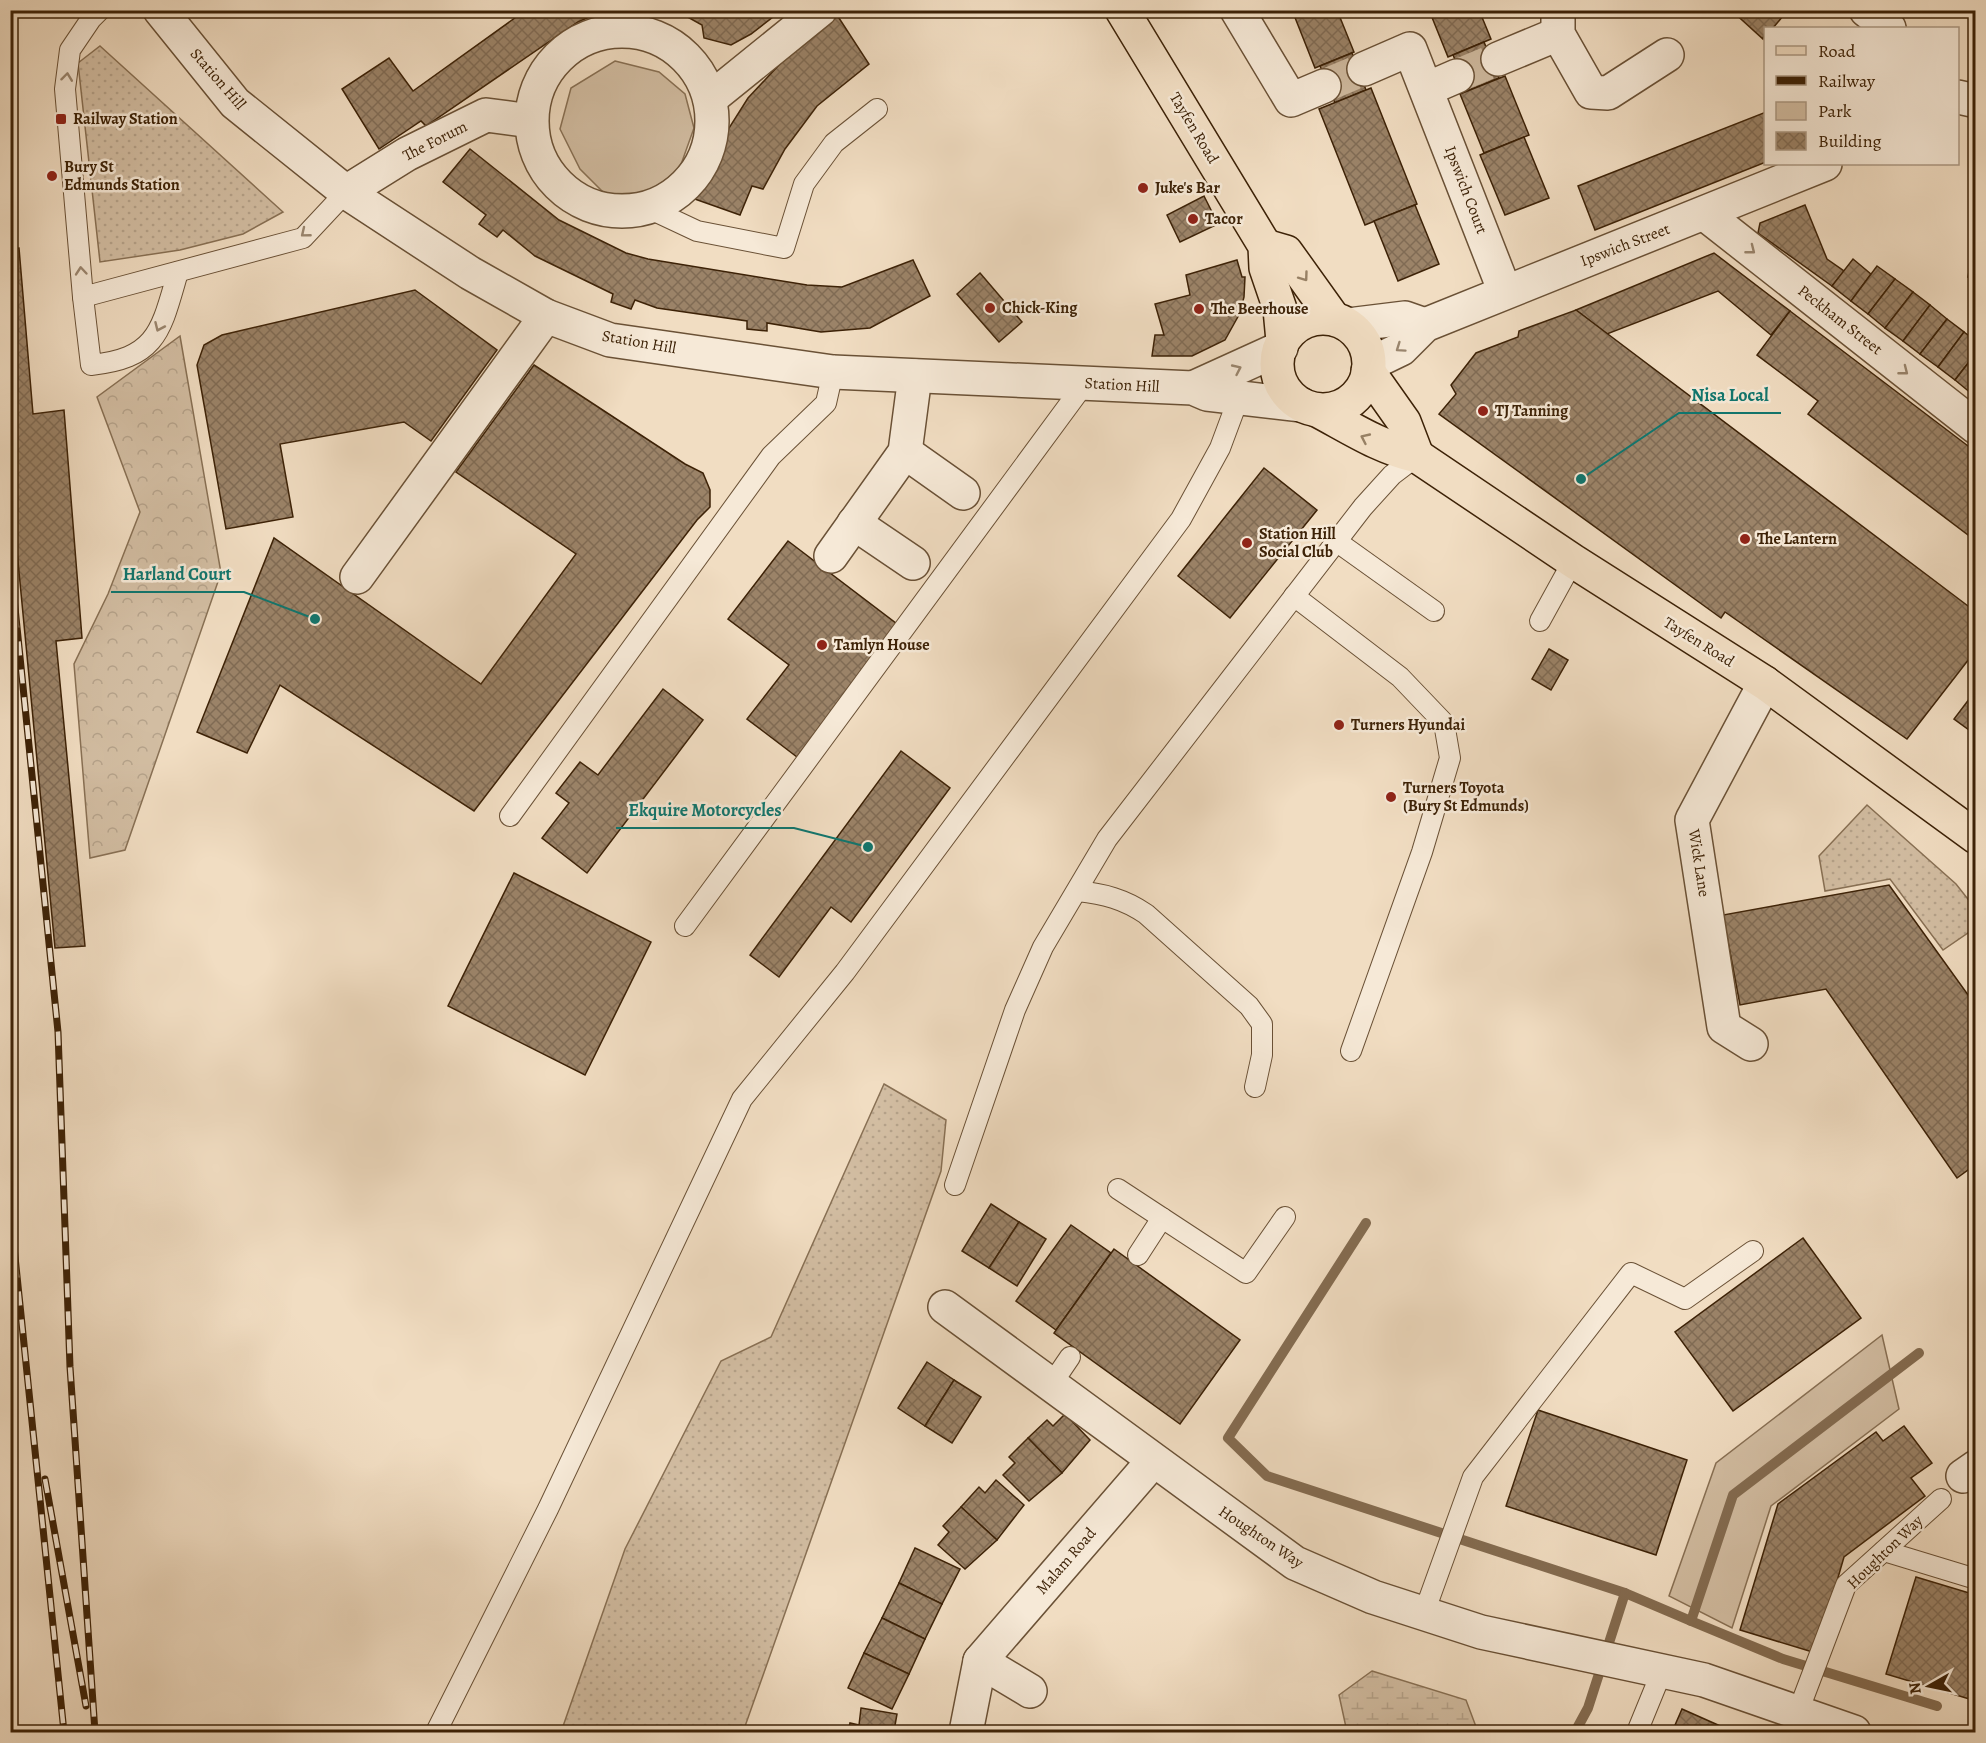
<svg xmlns="http://www.w3.org/2000/svg" width="1986" height="1743" font-family="Alegreya,serif">
  <style>
    .grass { fill: url(#grass-dots); stroke: #887054; stroke-width: 1.5 }
    .forest { fill: url(#forest-crowns); stroke: #887054; stroke-width: 1.5 }
    .wetland { fill: url(#wetland-marsh); stroke: #887054; stroke-width: 1.5 }
    .green { fill: #d2bda2; stroke: #887054; stroke-width: 1.5 }
    .lines { fill: none; stroke-linecap: round; stroke-linejoin: round }
    .stream { stroke: #846c51; stroke-width: 10 }
    .building { fill: url(#building-cross-hatch); stroke: #3d2207; stroke-width: 1.5 }
    .minor-tunnel { stroke: #cdb89d; stroke-width: 33; stroke-dasharray: 33 16; stroke-linecap: butt }
    .service-casing { stroke: #6a5136; stroke-width: 22 }
    .minor-casing { stroke: #6a5136; stroke-width: 36 }
    .tertiary-casing { stroke: #6a5136; stroke-width: 36 }
    .primary-casing { stroke: #3d2207; stroke-width: 36 }
    .service { stroke: #f6e9d7; stroke-width: 20 }
    .minor { stroke: #f6e9d7; stroke-width: 33 }
    .tertiary { stroke: #f6e9d7; stroke-width: 33 }
    .primary { stroke: #f1ddc2; stroke-width: 33 }
    .rail-casing { stroke: #3d2207; stroke-width: 7 }
    .rail { stroke: #f6e9d7; stroke-width: 4.5; stroke-dasharray: 14; stroke-linecap: butt }
    .oneway { stroke: #9a866f }
    .oneway2 { stroke: #978064 }
    .poi-dot { fill: #8f2418; stroke: #f6e9d7; stroke-width: 2 }
    .labels { text-anchor: middle; dominant-baseline: central; stroke-width: 5; stroke-linejoin: round; paint-order: stroke }
    .street-label { font-size: 16px; fill: #3d2207; stroke: #f6e9d7 }
    .poi-label { font-size: 16px; font-weight: bold; fill: #3d2207; stroke: #f6e9d7; text-anchor: start }
    .leader { fill: none; stroke: #0f766e; stroke-width: 2 }
    .callout-dot { fill: #0f766e; stroke: #f6e9d7; stroke-width: 2 }
    .callout-label { font-size: 18px; text-anchor: middle; font-weight: bold; fill: #0f766e; stroke: #f6e9d7; stroke-width: 5; stroke-linejoin: round; paint-order: stroke }
  </style>
  <defs>
    <pattern id="grass-dots" width="8" height="8" patternUnits="userSpaceOnUse" patternTransform="scale(1.5)"><rect width="8" height="8" fill="#d2bda2"/><path d="M2 2h.1M6 6h.1" fill="none" stroke="#b5a28a" stroke-width="1.8" stroke-linecap="round"/></pattern>
    <pattern id="forest-crowns" width="20" height="18" patternUnits="userSpaceOnUse" patternTransform="scale(1.5)"><rect width="20" height="18" fill="#d2bda2"/><path d="M2 6a3 3 0 1 1 6 0M12 15a3 3 0 1 1 6 0" fill="none" stroke="#b5a28a"/></pattern>
    <pattern id="wetland-marsh" width="20" height="14" patternUnits="userSpaceOnUse" patternTransform="scale(1.5)"><rect width="20" height="14" fill="#d2bda2"/><path d="M1 5h8M5 5V1M11 12h8M15 12V8" fill="none" stroke="#b5a28a"/></pattern>
    <pattern id="building-cross-hatch" width="8" height="8" patternUnits="userSpaceOnUse" patternTransform="scale(1.5)"><rect width="8" height="8" fill="#9b8368"/><path d="M0 0l8 8M0 8l8-8" fill="none" stroke="#806b54"/></pattern>
  </defs>
  <rect width="100%" height="100%" fill="#f1ddc2"/>
  <filter id="stains"><feTurbulence type="fractalNoise" baseFrequency=".00333" numOctaves="4"/><feColorMatrix values="0 0 0 0 .2 0 0 0 0 .09 0 0 0 0 .02 0 0 0 .5 -.17"/></filter>
  <radialGradient id="worn" r=".72"><stop offset=".6" stop-color="#630" stop-opacity="0"/><stop offset="1" stop-color="#630" stop-opacity=".3"/></radialGradient>
  <!-- grass -->
  <g class="grass">
    <polygon points="100,46 283,212 243,234 180,250 100,262 78,63"/>
    <polygon points="1867,805 1956,884 1975,908 1975,928 1943,950 1890,879 1825,891 1819,856"/>
    <polygon points="884,1084 946,1120 941,1171 743,1732 561,1732 625,1549 721,1361 771,1337"/>
  </g>
  <!-- forest -->
  <polygon class="forest" points="180,336 221,573 125,850 90,858 74,664 108,594 140,512 97,397"/>
  <!-- wetland -->
  <polygon class="wetland" points="1372,1671 1466,1700 1478,1732 1347,1732 1339,1695"/>
  <!-- green -->
  <g class="green">
    <polygon points="615,61 659,72 685,94 694,128 679,170 647,193 605,194 580,169 560,129 571,88"/>
    <polygon points="1882,1335 1899,1409 1771,1506 1732,1628 1669,1596 1716,1463"/>
  </g>
  <g class="lines">
    <!-- stream -->
    <g class="stream">
      <polyline points="1366,1223 1228,1438 1267,1476 1625,1593"/>
      <polyline points="1691,1621 1783,1659 1937,1706"/>
      <polyline points="1575,1732 1588,1708 1625,1593 1691,1621 1733,1495 1919,1353"/>
    </g>
  </g>
  <!-- building -->
  <g class="building">
    <polygon points="526,10 605,10 578,22 426,126 421,121 379,149 342,89 389,58 413,91"/>
    <polygon points="675,10 782,10 751,34 731,45 704,38 702,25"/>
    <polygon points="1292,10 1337,10 1354,52 1315,68"/>
    <polygon points="1429,10 1479,10 1491,39 1448,57"/>
    <polygon points="1731,10 1788,10 1773,28 1766,28 1763,39"/>
    <polygon points="837,15 869,64 817,106 785,149 763,189 752,186 740,215 692,198 701,174 708,177 729,128 748,98 806,36"/>
    <polygon points="1484,42 1499,78 1468,91 1453,55"/>
    <polygon points="1352,53 1366,90 1335,103 1320,66"/>
    <polygon points="1505,76 1529,135 1484,153 1460,94"/>
    <polygon points="1371,88 1417,204 1365,225 1319,109"/>
    <polygon points="1766,112 1766,162 1595,230 1578,186"/>
    <polygon points="1524,137 1549,198 1505,215 1480,155"/>
    <polygon points="470,149 559,220 626,253 648,259 807,285 842,287 913,260 930,296 870,328 821,332 767,323 767,331 747,329 747,321 657,308 635,300 631,309 611,302 613,294 535,256 503,230 497,237 479,224 486,215 443,182"/>
    <polygon points="1204,196 1218,224 1180,242 1167,215"/>
    <polygon points="1415,205 1439,264 1398,281 1374,221"/>
    <polygon points="1805,205 1827,259 1844,271 1832,286 1758,233 1760,223"/>
    <polygon points="1976,230 1976,278 1968,277"/>
    <polygon points="19,248 33,414 64,410 82,638 56,641 85,946 55,948 10,478 10,249"/>
    <polygon points="1714,253 1790,311 1771,335 1718,291 1607,334 1576,310"/>
    <polygon points="1853,259 1871,274 1851,301 1832,286"/>
    <polygon points="1237,260 1242,277 1245,277 1244,297 1240,313 1225,340 1192,356 1152,356 1155,335 1164,335 1155,304 1190,295 1186,275"/>
    <polygon points="1877,266 1895,279 1868,314 1851,301"/>
    <polygon points="980,273 1022,322 999,342 957,294"/>
    <polygon points="1895,279 1913,292 1885,328 1868,314"/>
    <polygon points="415,290 497,350 431,441 404,422 280,444 293,517 226,529 197,365 204,345 222,335"/>
    <polygon points="1913,292 1930,305 1903,341 1885,328"/>
    <polygon points="1930,305 1947,319 1920,354 1903,341"/>
    <polygon points="1576,310 1976,612 1976,650 1907,739 1725,612 1721,618 1439,414 1456,394 1451,385 1476,353 1518,337 1519,331"/>
    <polygon points="1790,311 1976,452 1976,541 1808,414 1818,401 1757,355"/>
    <polygon points="1947,319 1964,332 1938,367 1920,354"/>
    <polygon points="1964,332 1976,341 1976,353 1955,380 1938,367"/>
    <polygon points="1976,353 1976,389 1972,394 1955,380"/>
    <polygon points="534,365 685,464 703,473 710,490 710,507 697,520 474,811 280,685 247,753 197,732 274,538 481,684 576,554 456,472"/>
    <polygon points="1264,468 1317,510 1230,618 1178,576"/>
    <polygon points="788,541 897,624 797,757 747,719 789,665 728,619"/>
    <polygon points="1549,649 1568,660 1551,690 1532,679"/>
    <polygon points="663,689 703,720 587,873 542,838 569,803 556,793 580,762 598,775"/>
    <polygon points="1976,690 1976,735 1954,719"/>
    <polygon points="901,751 950,788 851,922 831,907 779,977 750,955"/>
    <polygon points="514,873 651,942 585,1075 448,1006"/>
    <polygon points="1889,885 1976,1006 1976,1164 1957,1178 1826,989 1740,1005 1723,915"/>
    <polygon points="991,1204 1019,1222 989,1268 962,1251"/>
    <polygon points="1019,1222 1046,1239 1017,1286 989,1268"/>
    <polygon points="1071,1225 1111,1253 1056,1330 1016,1301"/>
    <polygon points="1803,1238 1861,1318 1733,1411 1675,1332"/>
    <polygon points="1114,1249 1240,1340 1180,1424 1054,1333"/>
    <polygon points="927,1362 954,1380 925,1426 898,1408"/>
    <polygon points="954,1380 981,1397 952,1443 925,1426"/>
    <polygon points="1538,1410 1687,1460 1656,1555 1506,1506"/>
    <polygon points="1065,1414 1090,1440 1062,1473 1028,1438 1047,1420 1053,1426"/>
    <polygon points="1904,1426 1932,1463 1911,1478 1925,1496 1844,1557 1816,1653 1740,1630 1778,1504 1876,1432 1883,1441"/>
    <polygon points="1028,1438 1062,1473 1029,1501 1003,1475 1015,1463 1009,1457"/>
    <polygon points="996,1480 1024,1505 997,1540 961,1507 979,1487 985,1493"/>
    <polygon points="961,1507 997,1540 965,1569 938,1545 949,1532 943,1526"/>
    <polygon points="915,1548 960,1569 942,1604 899,1583"/>
    <polygon points="1916,1577 1976,1595 1976,1701 1886,1674"/>
    <polygon points="899,1583 942,1604 925,1639 882,1618"/>
    <polygon points="882,1618 925,1639 909,1674 864,1653"/>
    <polygon points="864,1653 909,1674 892,1709 848,1688"/>
    <polygon points="861,1708 897,1714 894,1731 898,1732 848,1732 850,1723 859,1725"/>
    <polygon points="1682,1709 1727,1729 1726,1732 1672,1732"/>
  </g>
  <g class="lines">
    <!-- minor-tunnel -->
    <g class="minor-tunnel">
      <polyline points="1457,76 1498,59"/>
      <polyline points="1324,86 1364,69"/>
    </g>
    <!-- service casing -->
    <g class="service-casing">
      <g id="service">
        <polyline points="100,10 91,19 70,50 65,89 83,297 303,238 346,192"/>
        <polyline points="648,208 697,231 784,248 804,184 834,143 877,109"/>
        <path d="M83,297L91,365C158,358 161,330 178,272"/>
        <polyline points="1336,541 1434,611"/>
        <polyline points="1294,596 1400,677 1444,723 1450,758 1422,852 1351,1051"/>
        <polyline points="1540,621 1573,561"/>
        <polyline points="510,816 771,456 826,403 833,372"/>
        <path d="M1078,891C1104,894 1124,899 1146,914L1249,1006L1262,1024V1055L1255,1087"/>
        <polyline points="685,926 1085,383"/>
        <polyline points="955,1185 1015,1010 1043,947 1107,839 1363,507 1392,475 1417,456"/>
        <polyline points="1118,1189 1246,1273 1285,1217"/>
        <polyline points="1138,1255 1162,1218"/>
        <polyline points="1051,1385 1070,1357"/>
        <polyline points="1884,1551 1976,1579"/>
        <polyline points="1424,1613 1473,1477 1631,1273 1685,1299 1753,1251"/>
        <polyline points="1798,1712 1846,1585 1941,1499"/>
        <polyline points="436,1732 548,1509 742,1099 845,972 1181,519 1220,448 1239,397"/>
        <polyline points="1637,1732 1662,1671"/>
      </g>
    </g>
    <!-- minor casing -->
    <g class="minor-casing">
      <g id="minor">
        <polyline points="1237,10 1291,100 1324,86"/>
        <polyline points="1558,10 1558,34 1591,92 1608,93 1667,55"/>
        <polyline points="1866,10 1889,28"/>
        <circle cx="622" cy="121" r="90"/>
        <polyline points="1498,59 1558,34"/>
        <polyline points="1364,69 1410,49 1505,292"/>
        <polyline points="1427,89 1457,76"/>
        <polyline points="1958,97 1976,101"/>
        <polyline points="710,99 820,10"/>
        <polyline points="346,192 407,154 486,115 531,121"/>
        <polyline points="1705,214 1976,427"/>
        <polyline points="1348,325 1405,318 1425,325"/>
        <polyline points="1370,364 1401,349 1425,325 1825,164"/>
        <polyline points="905,452 963,493"/>
        <polyline points="854,523 913,563"/>
        <polyline points="831,556 905,452 915,376"/>
        <polyline points="357,577 546,316"/>
        <polyline points="1751,1044 1724,1027 1692,820 1765,683"/>
        <polyline points="945,1307 1295,1563 1373,1597 1481,1632 1704,1680 1854,1732"/>
        <polyline points="1963,1476 1976,1467"/>
        <polyline points="980,1661 1030,1691"/>
        <polyline points="966,1732 980,1661 1153,1461"/>
      </g>
    </g>
    <!-- tertiary casing -->
    <g class="tertiary-casing">
      <g id="tertiary">
        <polyline points="160,10 235,103 346,192 470,273 546,316 610,340 833,372 1193,388 1207,394 1302,405"/>
        <polyline points="1193,388 1281,348"/>
      </g>
    </g>
    <!-- primary casing -->
    <g class="primary-casing">
      <g id="primary">
        <polyline points="1122,10 1265,246 1266,268 1280,309 1283,341"/>
        <polyline points="1265,246 1286,252 1334,319"/>
        <circle cx="1323" cy="364" r="46"/>
        <polyline points="1368,371 1404,422 1417,456"/>
        <path d="M1317,410C1351,428 1379,447 1417,456L1573,561L1765,683L1976,837"/>
      </g>
    </g>
    <!-- service -->
    <use href="#service" class="service"/>
    <!-- minor -->
    <use href="#minor" class="minor"/>
    <!-- tertiary -->
    <use href="#tertiary" class="tertiary"/>
    <!-- primary -->
    <use href="#primary" class="primary"/>
    <!-- rail casing -->
    <g class="rail-casing">
      <g id="rail">
        <polyline points="10,558 58,1032 70,1367 95,1732"/>
        <polyline points="10,1208 64,1732"/>
        <polyline points="45,1479 86,1706"/>
      </g>
    </g>
    <!-- rail -->
    <use href="#rail" class="rail"/>
  </g>
  <!-- one-way arrows -->
  <defs><path id="oneway-chevron" d="M-2-3.5L2.5 0L-2 3.5" fill="none" stroke-width="1.6" stroke-linecap="round" stroke-linejoin="round" transform="scale(1.5)"/></defs>
  <g class="oneway">
    <use href="#oneway-chevron" transform="translate(67 77) rotate(-83)"/>
    <use href="#oneway-chevron" transform="translate(305 233) rotate(141)"/>
    <use href="#oneway-chevron" transform="translate(1751 250) rotate(38)"/>
    <use href="#oneway-chevron" transform="translate(81 271) rotate(-95)"/>
    <use href="#oneway-chevron" transform="translate(159 327) rotate(114)"/>
    <use href="#oneway-chevron" transform="translate(1400 348) rotate(145)"/>
    <use href="#oneway-chevron" transform="translate(1237 369) rotate(-25)"/>
    <use href="#oneway-chevron" transform="translate(1904 371) rotate(38)"/>
  </g>
  <g class="oneway2">
    <use href="#oneway-chevron" transform="translate(1304 277) rotate(54)"/>
    <use href="#oneway-chevron" transform="translate(1365 438) rotate(-155)"/>
  </g>
  <!-- markers -->
  <g class="poi-dot">
    <rect x="55" y="113" width="12" height="12" rx="3"/>
    <circle cx="52" cy="176" r="6"/>
    <circle cx="1143" cy="188" r="6"/>
    <circle cx="1193" cy="219" r="6"/>
    <circle cx="990" cy="308" r="6"/>
    <circle cx="1199" cy="309" r="6"/>
    <circle cx="1483" cy="411" r="6"/>
    <circle cx="1745" cy="539" r="6"/>
    <circle cx="1247" cy="543" r="6"/>
    <circle cx="822" cy="645" r="6"/>
    <circle cx="1339" cy="725" r="6"/>
    <circle cx="1391" cy="797" r="6"/>
  </g>
  <g class="labels">
    <!-- street labels -->
    <g class="street-label">
      <text transform="translate(218 79) rotate(49)">Station Hill</text>
      <text transform="translate(1194 128) rotate(59)">Tayfen Road</text>
      <text transform="translate(435 141) rotate(-27)">The Forum</text>
      <text transform="translate(1466 190) rotate(69)">Ipswich Court</text>
      <text transform="translate(1625 245) rotate(-21)">Ipswich Street</text>
      <text transform="translate(1840 320) rotate(38)">Peckham Street</text>
      <text transform="translate(639 342) rotate(10)">Station Hill</text>
      <text transform="translate(1122 385) rotate(3)">Station Hill</text>
      <text transform="translate(1699 642) rotate(32)">Tayfen Road</text>
      <text transform="translate(1699 863) rotate(81)">Wick Lane</text>
      <text transform="translate(1261 1537) rotate(34)">Houghton Way</text>
      <text transform="translate(1885 1552) rotate(-44)">Houghton Way</text>
      <text transform="translate(1066 1561) rotate(-49)">Malam Road</text>
    </g>
    <!-- poi labels -->
    <g class="poi-label">
      <text x="73" y="119">Railway Station</text>
      <text x="64" y="167">Bury St<tspan x="64" dy="18">Edmunds Station</tspan></text>
      <text x="1155" y="188">Juke's Bar</text>
      <text x="1205" y="219">Tacor</text>
      <text x="1002" y="308">Chick-King</text>
      <text x="1211" y="309">The Beerhouse</text>
      <text x="1495" y="411">TJ Tanning</text>
      <text x="1259" y="534">Station Hill<tspan x="1259" dy="18">Social Club</tspan></text>
      <text x="1757" y="539">The Lantern</text>
      <text x="834" y="645">Tamlyn House</text>
      <text x="1351" y="725">Turners Hyundai</text>
      <text x="1403" y="788">Turners Toyota<tspan x="1403" dy="18">(Bury St Edmunds)</tspan></text>
    </g>
  </g>
  <!-- callouts -->
  <path class="leader" d="M1581 479L1679 413H1781M315 619L244 592H111M868 847L794 828H616"/>
  <g class="callout-dot">
    <circle cx="1581" cy="479" r="6"/>
    <circle cx="315" cy="619" r="6"/>
    <circle cx="868" cy="847" r="6"/>
  </g>
  <g class="callout-label">
    <text x="1730" y="401">Nisa Local</text>
    <text x="177" y="580">Harland Court</text>
    <text x="705" y="816">Ekquire Motorcycles</text>
  </g>
  <!-- margin -->
  <rect width="1986" height="1743" fill="none" stroke="#f1ddc2" stroke-width="36"/>
  <rect x="12" y="12" width="1962" height="1719" fill="none" stroke="#3d2207" stroke-width="3"/>
  <rect x="18" y="18" width="1950" height="1707" fill="none" stroke="#3d2207" stroke-width="1.5"/>
  <!-- legend -->
  <rect x="1764" y="27" width="195" height="138" fill="#f6e9d7" stroke="#ac9984" stroke-width="1.5"/>
  <rect x="1776" y="46" width="30" height="9" fill="#f1ddc2" stroke="#ac9984" stroke-width="1.5"/>
  <text x="1818" y="57" font-size="18" fill="#3d2207">Road</text>
  <rect x="1776" y="76" width="30" height="9" fill="#3d2207" stroke="#ac9984" stroke-width="1.5"/>
  <text x="1818" y="87" font-size="18" fill="#3d2207">Railway</text>
  <rect x="1776" y="102" width="30" height="18" fill="#d2bda2" stroke="#ac9984" stroke-width="1.5"/>
  <text x="1818" y="117" font-size="18" fill="#3d2207">Park</text>
  <rect x="1776" y="132" width="30" height="18" fill="url(#building-cross-hatch)" stroke="#ac9984" stroke-width="1.5"/>
  <text x="1818" y="147" font-size="18" fill="#3d2207">Building</text>
  <!-- north arrow -->
  <g transform="translate(1929 1686) rotate(261)" stroke="#f6e9d7" stroke-width="4.5" paint-order="stroke">
  <path d="M0-4.5L10 22L0 15L-10 22Z" fill="#3d2207"/>
  <text y="-9" font-size="16" font-weight="bold" text-anchor="middle" fill="#3d2207">N</text>
  </g>
  <rect width="100%" height="100%" filter="url(#stains)"/>
  <rect width="100%" height="100%" fill="url(#worn)"/>
</svg>
